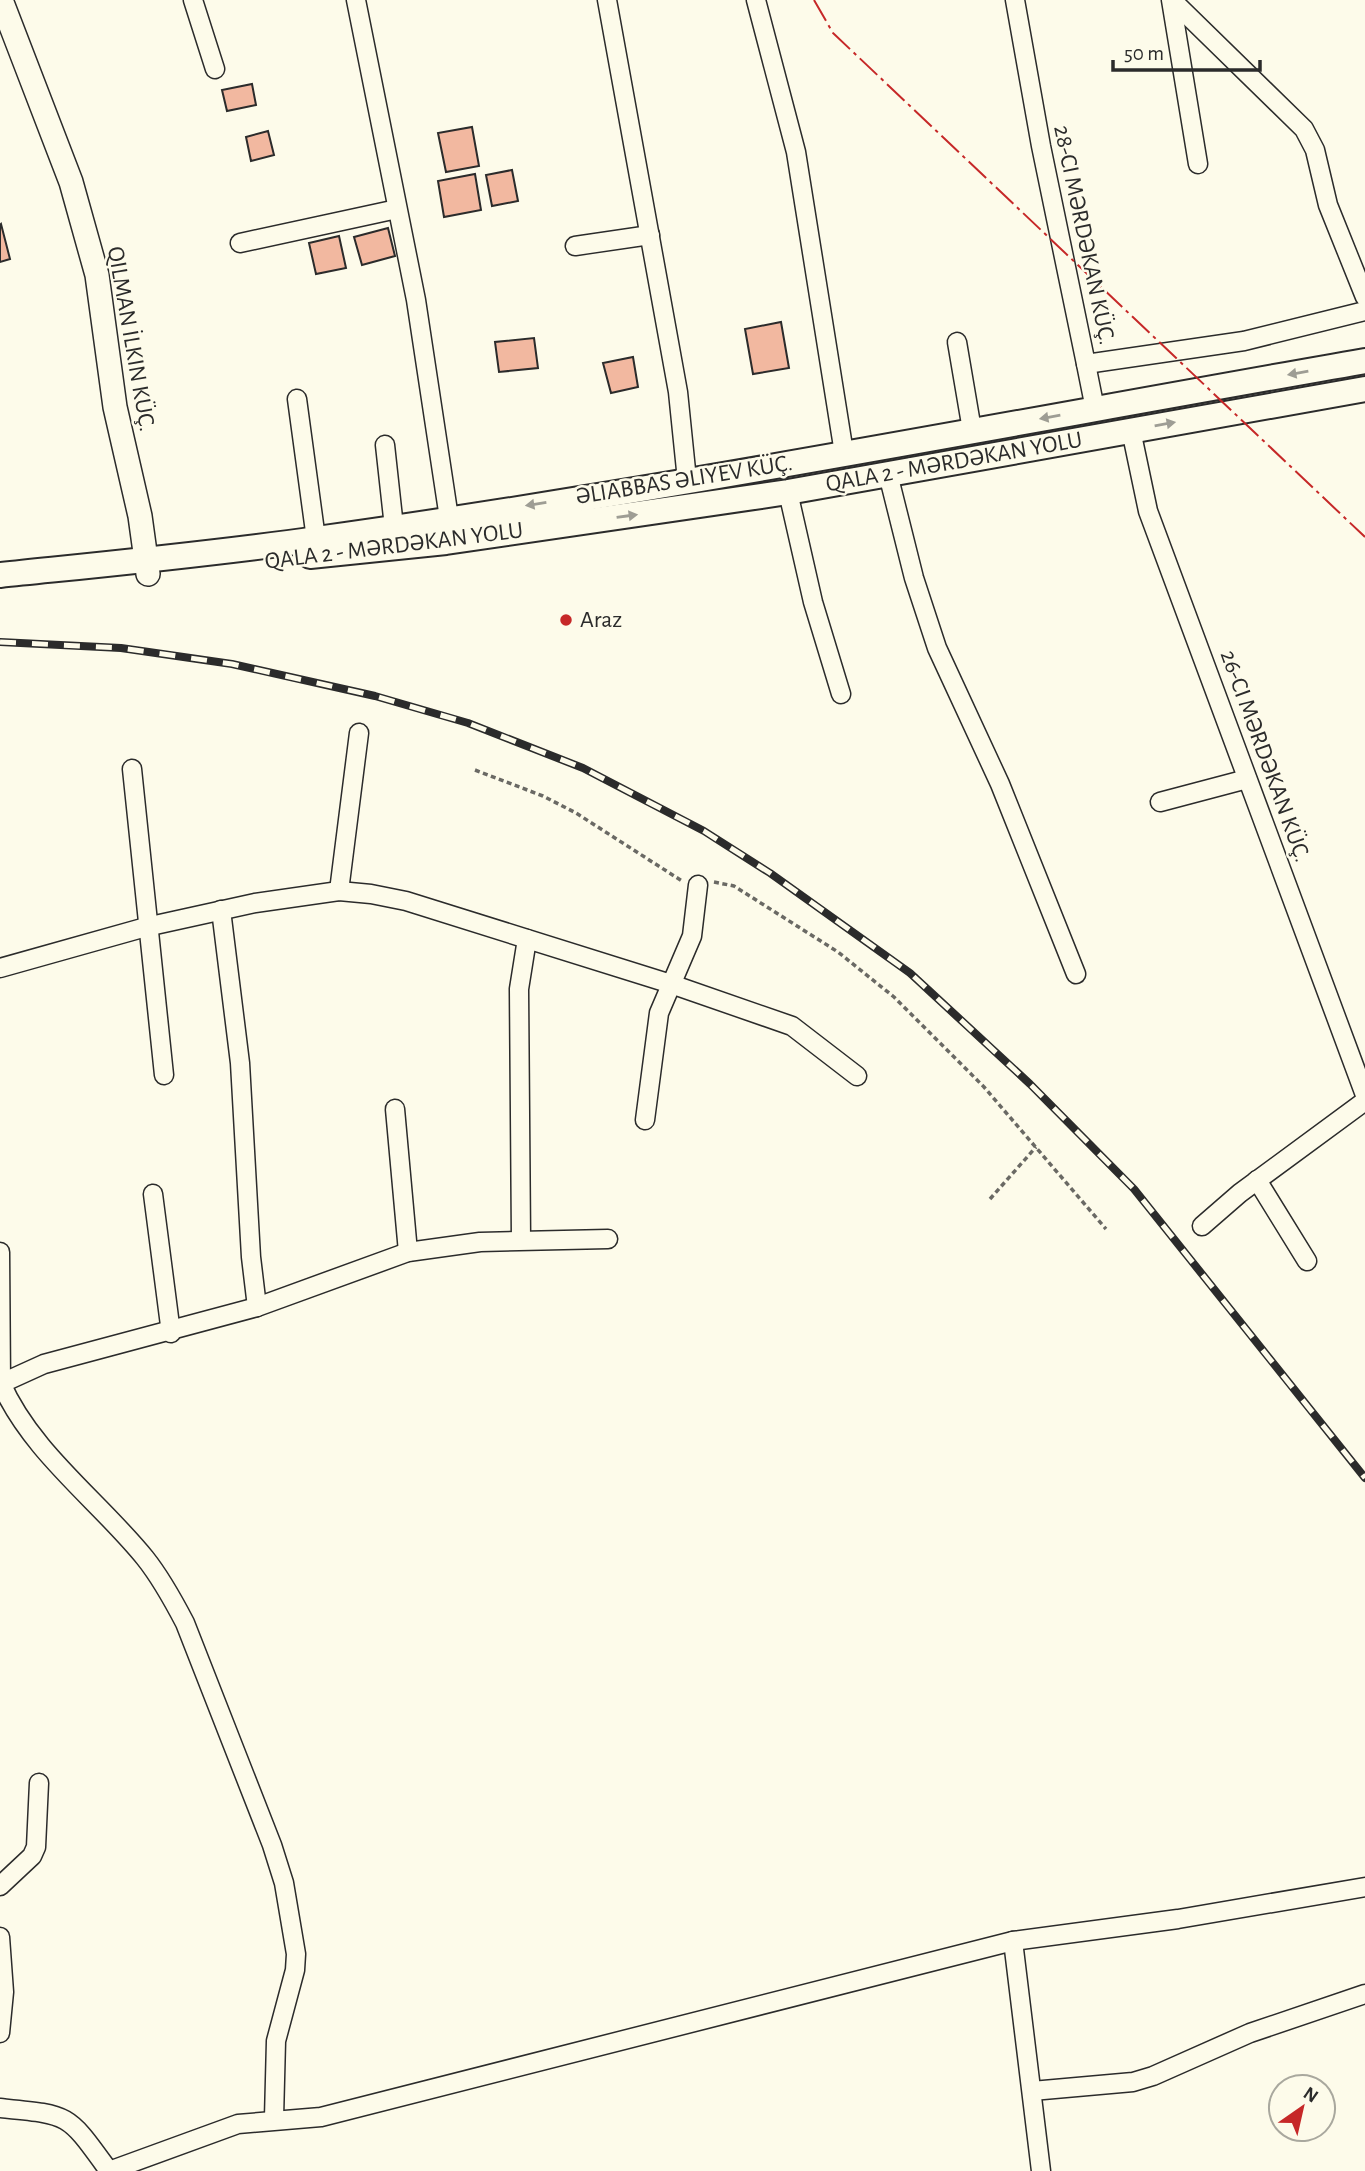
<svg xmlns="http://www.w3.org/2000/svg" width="1365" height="2171" font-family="'Alegreya Sans',sans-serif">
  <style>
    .building { fill: #f2b8a0; stroke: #2b2b2b; stroke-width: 2 }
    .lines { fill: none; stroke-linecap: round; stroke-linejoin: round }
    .minor-casing { stroke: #2b2b2b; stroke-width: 21 }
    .tertiary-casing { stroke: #2b2b2b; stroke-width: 26 }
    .secondary-casing { stroke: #2b2b2b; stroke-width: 28 }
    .path { stroke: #6a6964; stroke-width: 3.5; stroke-dasharray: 5 3.5; stroke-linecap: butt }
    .minor { stroke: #fdfbea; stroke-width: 18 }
    .tertiary { stroke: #fdfbea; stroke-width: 23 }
    .secondary { stroke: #fdfbea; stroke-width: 24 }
    .rail-casing { stroke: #2b2b2b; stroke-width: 8 }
    .rail { stroke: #fdfbea; stroke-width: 5; stroke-dasharray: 16; stroke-linecap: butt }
    .power { stroke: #c62828; stroke-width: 2; stroke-dasharray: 24 5 3.5 5; stroke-linecap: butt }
    .oneway { fill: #9e9d94 }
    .poi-dot { fill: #c62828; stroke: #fdfbea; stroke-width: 2.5 }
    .labels { text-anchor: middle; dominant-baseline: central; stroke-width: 5; stroke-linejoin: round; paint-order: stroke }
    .street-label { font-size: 24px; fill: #2b2b2b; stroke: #fdfbea }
    .poi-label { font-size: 24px; fill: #2b2b2b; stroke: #fdfbea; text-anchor: start }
  </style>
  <rect width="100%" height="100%" fill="#fdfbea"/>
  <!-- building -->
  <g class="building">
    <polygon points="252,84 256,105 227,111 222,90"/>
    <polygon points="472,127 479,166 446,172 438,133"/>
    <polygon points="268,131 274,155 251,161 246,137"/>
    <polygon points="512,170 518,201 492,206 486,175"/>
    <polygon points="475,174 481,210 444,217 438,181"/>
    <polygon points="1,224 10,259 0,262 0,225"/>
    <polygon points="388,228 395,256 362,265 354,237"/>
    <polygon points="339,236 346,268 316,274 309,243"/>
    <polygon points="781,322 789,368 753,374 745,329"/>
    <polygon points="534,338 538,368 499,372 495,342"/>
    <polygon points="633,357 638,387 611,393 603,363"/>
  </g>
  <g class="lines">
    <!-- minor casing -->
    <g class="minor-casing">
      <g id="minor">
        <polyline points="193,0 215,69"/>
        <polyline points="356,0 416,300 449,518"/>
        <polyline points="607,0 678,392 687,480"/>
        <polyline points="756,0 796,152 844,453"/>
        <polyline points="1015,0 1041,146 1086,364 1244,341 1365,311"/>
        <polyline points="1171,0 1198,164"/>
        <polyline points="1172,0 1304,129 1315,150 1328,205 1365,297"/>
        <polyline points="240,243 397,209"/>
        <polyline points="575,246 650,235"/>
        <polyline points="957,342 972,430"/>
        <polyline points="1086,364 1095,409"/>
        <polyline points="297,399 316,539"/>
        <polyline points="1131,430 1148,511 1365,1095"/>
        <polyline points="385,445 394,527"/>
        <polyline points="888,474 914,578 937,648 1000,784 1076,974"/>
        <polyline points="788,492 813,602 841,694"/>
        <polyline points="132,769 164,1075"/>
        <polyline points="1160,802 1247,779"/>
        <polyline points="339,891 359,733"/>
        <polyline points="221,910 240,1063 251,1257 257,1307"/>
        <polyline points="0,968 146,927 255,903 339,891 371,894 406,901 671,984 792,1026 857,1076"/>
        <polyline points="395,1109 408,1252"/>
        <polyline points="645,1120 659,1013 692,936 698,885"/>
        <polyline points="1257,1180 1307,1261"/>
        <polyline points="153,1194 171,1333"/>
        <polyline points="1202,1226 1240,1193 1365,1101"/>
        <polyline points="521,1240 519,989 527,939"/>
        <path d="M0,1252L1,1383C31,1452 99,1501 145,1558C161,1578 173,1600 185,1623L272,1845L284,1883L296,1954L295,1970L276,2041L274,2118"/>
        <polyline points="0,1384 44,1364 257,1307 408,1252 480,1242 608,1239"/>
        <polyline points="0,1886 32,1856 36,1847 39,1783"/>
        <polyline points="0,1937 4,1992 0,2033"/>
        <polyline points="1013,1941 1041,2171"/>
        <polyline points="1032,2091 1133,2082 1153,2076 1250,2033 1365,1994"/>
        <path d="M0,2108C71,2115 67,2113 109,2171"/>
        <polyline points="109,2171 238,2124 321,2117 1013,1941 1178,1919 1365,1887"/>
      </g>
    </g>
    <!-- tertiary casing -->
    <g class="tertiary-casing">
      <polyline id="tertiary" points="1,0 71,182 97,275 115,407 140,516 148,574"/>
    </g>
    <!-- secondary casing -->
    <g class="secondary-casing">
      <g id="secondary">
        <polyline points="310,556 446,542 788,492 1365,389"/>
        <path d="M0,575C106,564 212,554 317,539C668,490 1016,422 1365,361"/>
      </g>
    </g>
    <!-- path -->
    <g class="path">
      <polyline points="475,770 543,796 576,813 682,881"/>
      <polyline points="714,882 734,886 838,952 894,997 984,1087 1106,1229"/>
      <polyline points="990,1199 1036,1147"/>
    </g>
    <!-- minor -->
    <use href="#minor" class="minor"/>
    <!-- tertiary -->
    <use href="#tertiary" class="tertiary"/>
    <!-- secondary -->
    <use href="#secondary" class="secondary"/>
    <!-- rail casing -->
    <g class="rail-casing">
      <polyline id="rail" points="0,642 121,648 232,664 375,696 468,723 583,768 704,831 770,873 910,973 1030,1084 1134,1189 1365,1478"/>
    </g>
    <!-- rail -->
    <use href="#rail" class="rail"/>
    <!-- power -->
    <polyline class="power" points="814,0 833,33 1365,537"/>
  </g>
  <!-- one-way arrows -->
  <defs><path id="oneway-solid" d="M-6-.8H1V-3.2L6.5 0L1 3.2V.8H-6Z" transform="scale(1.75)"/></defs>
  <g class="oneway">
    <use href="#oneway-solid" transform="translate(1298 373) rotate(170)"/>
    <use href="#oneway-solid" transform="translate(1050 417) rotate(170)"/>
    <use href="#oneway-solid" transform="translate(1165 424) rotate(-10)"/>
    <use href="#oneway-solid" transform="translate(536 504) rotate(171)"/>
    <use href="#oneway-solid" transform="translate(627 516) rotate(-8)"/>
  </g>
  <!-- markers -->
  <circle class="poi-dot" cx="566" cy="620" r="7"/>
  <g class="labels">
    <!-- street labels -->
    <g class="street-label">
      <text transform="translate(1084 235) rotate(78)">28-CI MƏRDƏKAN KÜÇ.</text>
      <text transform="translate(131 339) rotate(80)">QILMAN İLKIN KÜÇ.</text>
      <text transform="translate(954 462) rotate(-10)">QALA 2 - MƏRDƏKAN YOLU</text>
      <text transform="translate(684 480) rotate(-9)">ƏLIABBAS ƏLIYEV KÜÇ.</text>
      <text transform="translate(394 546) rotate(-7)">QALA 2 - MƏRDƏKAN YOLU</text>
      <text transform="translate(1265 756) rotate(70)">26-CI MƏRDƏKAN KÜÇ.</text>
    </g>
    <!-- poi labels -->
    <g class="poi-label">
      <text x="580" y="620">Araz</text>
    </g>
  </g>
  <!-- north arrow -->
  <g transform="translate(1302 2108) rotate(34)"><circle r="33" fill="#fdfbea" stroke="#a9a89e" stroke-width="2"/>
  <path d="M0-5L12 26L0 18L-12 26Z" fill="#c62828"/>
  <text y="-10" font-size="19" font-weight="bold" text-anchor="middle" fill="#2b2b2b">N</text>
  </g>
  <!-- scale -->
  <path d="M1113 60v10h147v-10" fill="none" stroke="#2b2b2b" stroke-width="3.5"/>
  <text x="1124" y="60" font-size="21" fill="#2b2b2b" stroke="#fdfbea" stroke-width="5" paint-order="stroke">50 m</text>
</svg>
